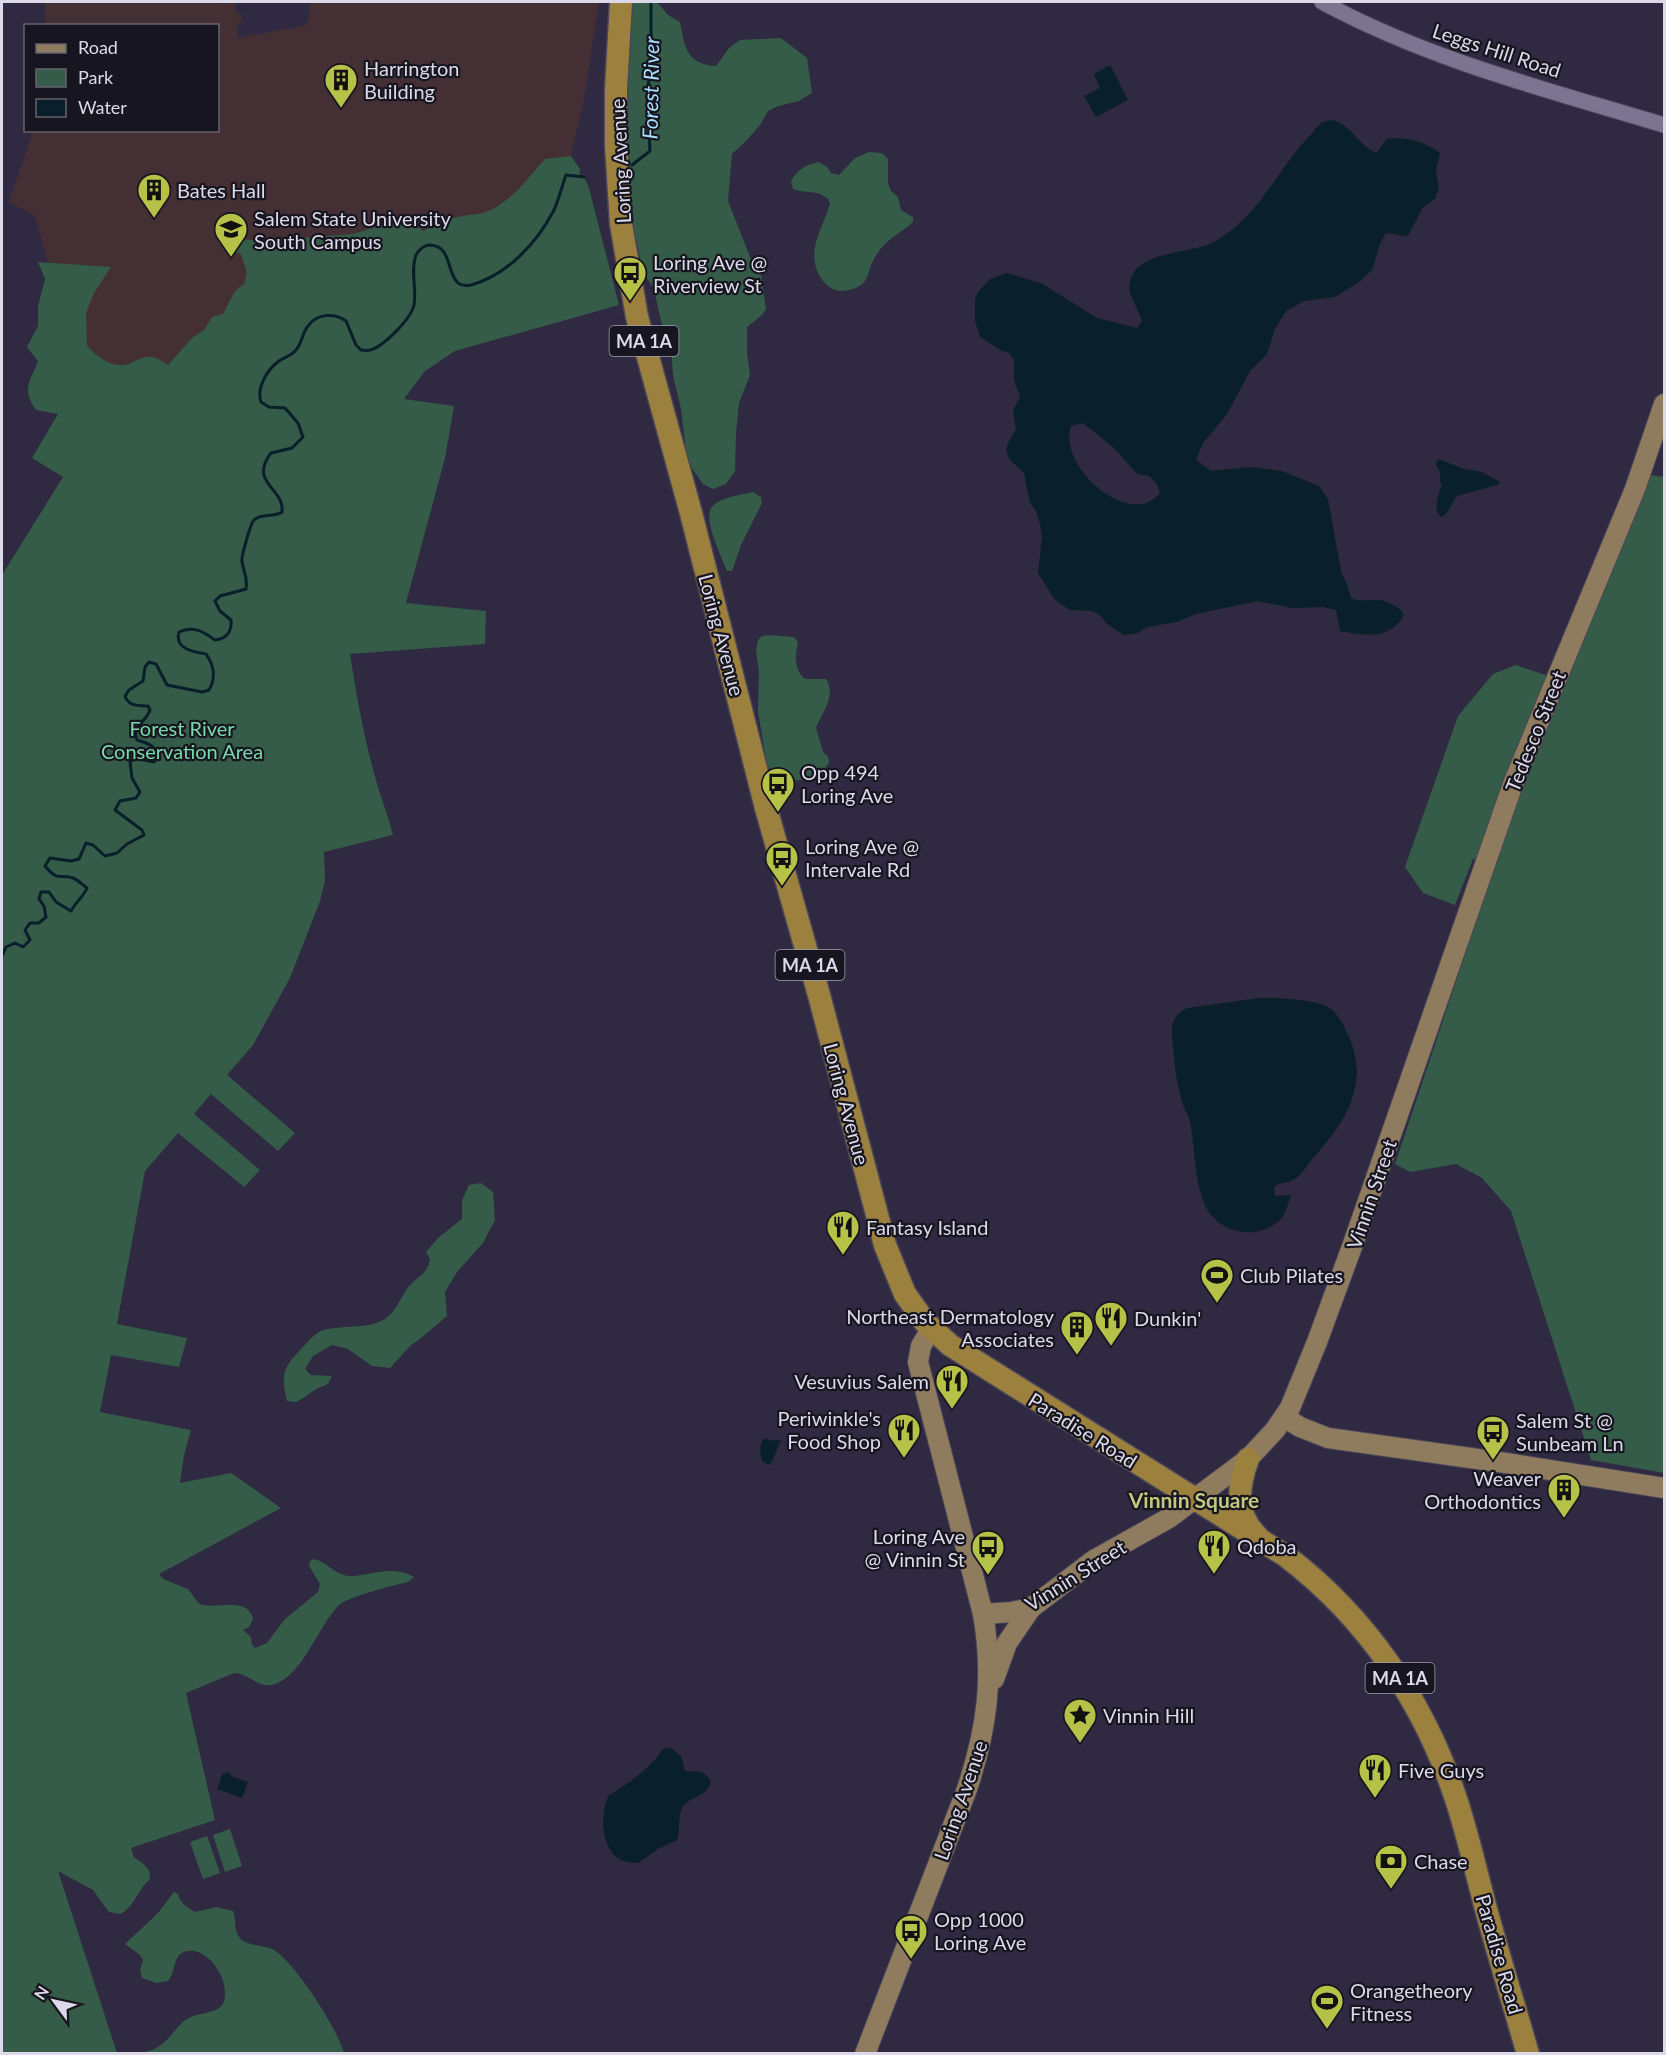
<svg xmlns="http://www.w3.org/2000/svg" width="1666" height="2055" font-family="Lato,sans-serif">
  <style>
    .education { fill: #443034 }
    .green { fill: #345c48 }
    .water { fill: #091f2a; fill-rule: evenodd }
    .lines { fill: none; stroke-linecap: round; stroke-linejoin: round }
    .stream { stroke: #091f2a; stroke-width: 3 }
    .minor-casing { stroke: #4b4659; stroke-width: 17 }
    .major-casing { stroke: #4b4659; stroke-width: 22 }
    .highway-casing { stroke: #4b4659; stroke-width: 25 }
    .minor { stroke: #7b7591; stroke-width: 15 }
    .major { stroke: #8f7c5f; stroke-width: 20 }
    .highway { stroke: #9c813e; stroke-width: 22 }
    .labels { text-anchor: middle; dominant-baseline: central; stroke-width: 4.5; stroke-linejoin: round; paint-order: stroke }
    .shield { fill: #17151f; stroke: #a19eac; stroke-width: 1.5 }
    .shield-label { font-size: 18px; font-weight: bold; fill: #dcd9e8 }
    .street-label { font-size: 20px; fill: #dcd9e8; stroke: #17151f }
    .poi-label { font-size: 20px; fill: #dcd9e8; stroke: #17151f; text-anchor: start }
    .park-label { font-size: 20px; fill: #78d9a8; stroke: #17151f }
    .water-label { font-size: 21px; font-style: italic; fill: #a7defc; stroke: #17151f }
    .neighbourhood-label { font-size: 21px; font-weight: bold; fill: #bfc87c; stroke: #17151f }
  </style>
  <rect width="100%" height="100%" fill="#2f2a41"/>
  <!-- education -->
  <polygon class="education" points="45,2 221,2 222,4 235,3 236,13 241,14 242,21 237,25 238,38 307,25 311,2 599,2 583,105 566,175 416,256 58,414 51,274 35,216 9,202 33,131 218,130 218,26 45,25"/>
  <!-- green -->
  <g class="green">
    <path d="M633,2H657L668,15L680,22C685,47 686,64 716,66L729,48L740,40L781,38L807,58L812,93L799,101L778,106L768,111L760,125L747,140L732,154L728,201L752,262L761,274L766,309L762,315L747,327V353L750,375L739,403L736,433L735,471L726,484L713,489L703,484L691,467L686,451L681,409L673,375L671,345L663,330L654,289L643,272L633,224L625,126L630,32Z"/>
    <path d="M869,152L882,153L888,159V183L891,191L898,197L901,210L913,217V221L910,225C895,236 883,242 874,259C870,265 869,275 865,281C860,288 848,291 840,291C830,290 824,283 819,275C806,249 823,228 830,204L828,199C817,189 806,194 793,189L791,181C798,169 805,165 819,162L827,167L831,173L839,175L855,158Z"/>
    <path d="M571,156L580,169L579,177H584L589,188L619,305L455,351L425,371L404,399L454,406L445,458L406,603L486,611L485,644L350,654C357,698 365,744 378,787C383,803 389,819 393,835L324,852L325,881L320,901L290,978L253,1045L227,1075L295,1133L278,1151L211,1094L194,1114L260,1170L244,1187L178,1133L145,1171L117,1324L187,1338L179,1367L111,1355L100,1412L191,1430L184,1455L180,1483L231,1473L281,1508L159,1574L163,1579L188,1589L199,1604C216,1610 248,1596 253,1619L249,1627L243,1630L251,1637L252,1645L255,1648L267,1643L284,1620L318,1592L320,1584L309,1566L310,1561L314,1559C328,1562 336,1577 353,1576C374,1574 394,1565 414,1577L408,1582C395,1585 347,1597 339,1605C317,1627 303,1677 272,1685C258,1688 248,1673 234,1673L186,1693L215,1820L131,1848L134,1857C142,1864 151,1866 150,1879C138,1889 133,1909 120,1914L109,1912L93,1890L58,1871L117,2053H2V575L63,477L32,458L58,414L36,410C21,389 30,382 38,361L27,347L38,326V306L45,279L38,262L111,267L94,293L86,313L87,346C97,357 113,369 129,364C136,361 144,356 151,357C157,357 163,362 168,365L192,338L204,330L212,317L223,314L235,291L244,284L247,273L241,254L231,251L219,243L220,237L260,241L353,234L394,221L410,222L423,231C436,224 449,218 463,216C470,214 479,215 486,212C510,203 528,178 545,159Z"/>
    <polygon points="1651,475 1664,477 1664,1473 1591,1460 1511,1211 1482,1178 1456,1164 1410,1172 1395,1164 1495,865 1473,859 1455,905 1423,893 1405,867 1458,716 1493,674 1516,665 1566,682"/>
    <path d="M753,492L761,497L762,503L741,545L732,571H727C722,558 702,518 712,507C720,497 741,495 753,492Z"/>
    <path d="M770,635L794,637L798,642C795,655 794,670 805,679H826C837,696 822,712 816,728L823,752L828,756L829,763C814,784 782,787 767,765L758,712L759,672L756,650L758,640L762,636Z"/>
    <path d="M481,1183L493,1192L495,1220L483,1243L457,1272L445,1292L447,1316L421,1338L410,1346L390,1368L372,1366L348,1349L332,1345L313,1356L305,1369L311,1375L332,1376L328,1384L316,1389L305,1397L296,1402L287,1401C280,1373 284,1367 302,1348C309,1341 314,1333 324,1330C341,1325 362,1329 379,1322C397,1315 399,1297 411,1284C420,1275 428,1273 430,1259L426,1252L438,1238L462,1219V1200L469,1185Z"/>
    <polygon points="230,1829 242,1866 225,1872 213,1835"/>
    <polygon points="207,1836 220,1873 203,1879 190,1842"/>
    <path d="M174,1892L178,1894C180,1903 187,1907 195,1912L217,1907L233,1911C237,1920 233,1930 240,1938C248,1947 263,1944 274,1950C296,1964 337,2028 344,2053H137C145,2052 153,2051 159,2046C171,2039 177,2024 189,2018C198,2013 218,2013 223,2004C233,1981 205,1941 182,1953C173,1958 175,1974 168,1981L156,1983L142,1978L140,1969L143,1960L140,1955L125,1944L158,1913Z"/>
  </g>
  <!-- water -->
  <g class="water">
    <polygon points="1110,65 1128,100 1096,117 1084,96 1100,88 1094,74"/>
    <path d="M1331,120C1352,124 1358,146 1377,153L1386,139C1403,136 1427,142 1440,153L1436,170L1439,188L1435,199L1423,207L1408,236C1399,236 1394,233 1386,233L1380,244L1372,270L1359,282L1335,297L1304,301L1286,311L1275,329L1267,354L1250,371L1227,414L1203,443L1196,460L1211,471L1250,467L1282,471L1319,486L1328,499L1341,571L1348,587L1351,598C1365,605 1375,594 1393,605C1399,608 1401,609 1404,615C1389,641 1365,635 1340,631L1336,610L1323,607L1291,608L1258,601L1196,614L1177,622L1147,627L1138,633L1124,635L1107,624L1101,616L1092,611L1070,610L1055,600L1038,573L1042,537L1040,524L1036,511L1030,503L1024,473L1010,460L1006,450L1008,443L1016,429L1013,410L1020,397L1014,380V360L1008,352L1002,351L980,337L975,321V299L978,292L990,279L1007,273L1041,283L1097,318L1137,328L1142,321C1137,305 1123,291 1133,274C1145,251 1192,253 1212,243C1251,223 1272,182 1298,149C1304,141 1311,136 1316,128L1322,122ZM1083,423L1113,447L1137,474L1149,476L1157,484L1160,494C1155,498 1149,503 1143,504C1109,510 1059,460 1071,426Z"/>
    <path d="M1438,459L1464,469L1482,472L1500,482L1497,485L1457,496L1446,514L1441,517C1432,508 1439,495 1442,484L1440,482V472L1436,465Z"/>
    <path d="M1260,998C1276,998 1318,999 1331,1009C1339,1015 1344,1026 1348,1035C1371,1084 1345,1122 1313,1158C1308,1164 1302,1175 1295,1179C1289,1183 1280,1182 1274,1187L1275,1196L1291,1195C1288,1203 1286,1214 1280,1220C1256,1242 1216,1233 1204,1203C1194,1178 1195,1148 1190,1122C1189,1116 1185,1110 1183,1105C1178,1088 1175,1072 1174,1056C1173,1036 1165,1019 1187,1008Z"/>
    <path d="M765,1438L774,1441L779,1439L781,1441C777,1448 775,1457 770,1465L763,1462C760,1455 758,1444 765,1438Z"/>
    <path d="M671,1748L681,1756L685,1771C697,1773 701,1767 711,1781C706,1799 690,1795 683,1807C677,1816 681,1829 677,1840L658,1849L638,1863C632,1863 624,1862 619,1859C600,1848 600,1811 609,1795C624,1787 656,1764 662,1749Z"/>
    <polygon points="226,1772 231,1774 231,1776 248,1782 242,1798 217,1789 223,1773 225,1774"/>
  </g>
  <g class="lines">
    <!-- stream -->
    <g class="stream">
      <polyline points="632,165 650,151 647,96 651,63 651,2"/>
      <path d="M2,956L6,947L15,943L23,947L30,940L25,930L30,923H39L46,917L44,906L39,899L41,892H49L56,902L71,911C76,902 83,897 87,888C83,885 78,880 73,878C59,873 59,883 45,866L50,858L71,861L79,859L86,843L93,845L105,856L117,853L127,844L144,835L142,830L115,810L120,801L136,798L140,792L132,778L130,762L135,758L154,762L157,757C156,745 147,743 137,740C131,725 146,723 150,710L148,706C138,705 129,707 125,696L129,690L143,681L145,667L149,662L156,664L167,685L202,692L209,690C216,678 214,665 206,654C194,652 174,649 179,632C193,625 204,632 215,640C227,639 232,631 231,620L220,611L215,601L220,596L246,589C248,576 243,572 242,561C241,557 251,522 254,520C261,513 274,518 282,512C285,488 248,483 271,453L292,448L303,437L298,423L285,408L269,407L261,402C256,387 268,369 279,361C284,357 291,356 295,351C302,344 302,333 308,326C317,313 335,313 346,321L356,345L361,350C363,350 368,351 370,350C383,347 411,319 414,305C417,289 410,271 416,255C419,250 424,245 430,245C452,246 446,272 458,283C462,286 466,286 471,285C507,275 537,243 554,210C559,199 562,186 566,175L584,177"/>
    </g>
    <!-- minor casing -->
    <g class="minor-casing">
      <path id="minor" d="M1322,2C1429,60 1548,90 1664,125"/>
    </g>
    <!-- major casing -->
    <g class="major-casing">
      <g id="major">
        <polyline points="1284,1417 1300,1427 1328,1438 1506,1463 1664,1488"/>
        <polyline points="983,1614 1012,1612 1031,1608 1094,1560 1169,1518 1248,1459 1275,1430 1290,1408 1317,1342 1353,1244 1513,784 1635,489 1664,404"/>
        <polyline points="994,1679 1007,1643 1031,1608"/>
        <path d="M865,2054L967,1789C987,1729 994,1677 983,1614L918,1362L921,1346L931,1329"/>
      </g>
    </g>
    <!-- highway casing -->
    <g class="highway-casing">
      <g id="highway">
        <path d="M621,2L616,89V145L621,224L637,317L691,513L766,808L819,995L885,1245L905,1294L925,1322L950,1345L1286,1556C1367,1618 1424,1702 1456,1799C1468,1835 1476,1872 1486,1909C1499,1957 1514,2005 1528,2054"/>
        <path d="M1248,1459C1238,1486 1234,1514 1257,1536"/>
      </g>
    </g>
    <!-- minor -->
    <use href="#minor" class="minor"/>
    <!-- major -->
    <use href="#major" class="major"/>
    <!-- highway -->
    <use href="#highway" class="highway"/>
  </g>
  <!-- icons -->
  <defs>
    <g id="building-pin" transform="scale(1.725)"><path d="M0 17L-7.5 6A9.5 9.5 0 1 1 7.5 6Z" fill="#b6c148" stroke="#17151f"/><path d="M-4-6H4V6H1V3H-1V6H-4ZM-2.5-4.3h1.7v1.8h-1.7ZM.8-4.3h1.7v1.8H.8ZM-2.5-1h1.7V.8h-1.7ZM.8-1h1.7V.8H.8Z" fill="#111"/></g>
    <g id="university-pin" transform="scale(1.725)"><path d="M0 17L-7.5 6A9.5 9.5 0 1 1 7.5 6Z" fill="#b6c148" stroke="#17151f"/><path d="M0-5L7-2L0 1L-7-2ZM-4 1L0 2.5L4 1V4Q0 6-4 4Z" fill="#111"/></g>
    <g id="bus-pin" transform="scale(1.725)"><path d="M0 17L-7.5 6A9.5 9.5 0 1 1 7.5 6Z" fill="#b6c148" stroke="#17151f"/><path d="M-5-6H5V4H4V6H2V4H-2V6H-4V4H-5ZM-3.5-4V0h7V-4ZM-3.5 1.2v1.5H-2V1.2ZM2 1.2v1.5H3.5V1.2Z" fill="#111"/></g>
    <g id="restaurant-pin" transform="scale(1.725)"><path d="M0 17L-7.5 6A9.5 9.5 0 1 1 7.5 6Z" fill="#b6c148" stroke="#17151f"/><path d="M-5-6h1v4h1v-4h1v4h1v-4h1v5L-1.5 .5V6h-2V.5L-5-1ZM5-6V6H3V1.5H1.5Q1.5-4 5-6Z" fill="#111"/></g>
    <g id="stadium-pin" transform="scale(1.725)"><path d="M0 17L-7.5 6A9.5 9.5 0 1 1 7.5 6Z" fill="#b6c148" stroke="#17151f"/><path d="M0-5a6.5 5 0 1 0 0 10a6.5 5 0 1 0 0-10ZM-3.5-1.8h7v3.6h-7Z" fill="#111"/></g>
    <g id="sight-pin" transform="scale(1.725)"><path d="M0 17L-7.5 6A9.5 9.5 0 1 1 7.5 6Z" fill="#b6c148" stroke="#17151f"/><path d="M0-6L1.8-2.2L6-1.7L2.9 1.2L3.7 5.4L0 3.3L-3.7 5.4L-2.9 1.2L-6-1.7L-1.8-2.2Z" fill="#111"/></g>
    <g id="bank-pin" transform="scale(1.725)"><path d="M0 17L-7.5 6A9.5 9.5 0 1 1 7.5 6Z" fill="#b6c148" stroke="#17151f"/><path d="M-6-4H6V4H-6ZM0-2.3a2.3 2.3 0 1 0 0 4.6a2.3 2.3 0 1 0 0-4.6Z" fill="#111"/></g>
  </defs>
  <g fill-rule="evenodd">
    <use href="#building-pin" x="341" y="80"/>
    <use href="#building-pin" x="154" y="190"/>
    <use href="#university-pin" x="231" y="229"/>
    <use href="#bus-pin" x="630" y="273"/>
    <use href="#bus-pin" x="778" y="784"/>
    <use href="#bus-pin" x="782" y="858"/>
    <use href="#restaurant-pin" x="843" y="1227"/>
    <use href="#stadium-pin" x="1217" y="1275"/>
    <use href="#restaurant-pin" x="1111" y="1318"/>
    <use href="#building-pin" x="1077" y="1327"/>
    <use href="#restaurant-pin" x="952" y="1381"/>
    <use href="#restaurant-pin" x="904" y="1430"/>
    <use href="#bus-pin" x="1493" y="1432"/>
    <use href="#building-pin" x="1564" y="1490"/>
    <use href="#restaurant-pin" x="1214" y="1546"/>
    <use href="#bus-pin" x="988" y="1547"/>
    <use href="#sight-pin" x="1080" y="1715"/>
    <use href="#restaurant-pin" x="1375" y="1770"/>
    <use href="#bank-pin" x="1391" y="1861"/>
    <use href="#bus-pin" x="911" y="1931"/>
    <use href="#stadium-pin" x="1327" y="2001"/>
  </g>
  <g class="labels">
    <!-- shield labels -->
    <g class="shield">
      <rect x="609.5" y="326" width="69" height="30" rx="4.5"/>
      <rect x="775.5" y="950" width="69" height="30" rx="4.5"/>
      <rect x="1365.5" y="1663" width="69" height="30" rx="4.5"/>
    </g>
    <g class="shield-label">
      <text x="644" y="341">MA 1A</text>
      <text x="810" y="965">MA 1A</text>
      <text x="1400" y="1678">MA 1A</text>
    </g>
    <!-- street labels -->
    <g class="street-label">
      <text transform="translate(1497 50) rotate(18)">Leggs Hill Road</text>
      <text transform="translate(620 161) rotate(-93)">Loring Avenue</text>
      <text transform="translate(722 635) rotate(75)">Loring Avenue</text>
      <text transform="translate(1535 731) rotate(-68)">Tedesco Street</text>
      <text transform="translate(847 1104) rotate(75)">Loring Avenue</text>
      <text transform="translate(1371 1194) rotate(-71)">Vinnin Street</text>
      <text transform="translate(1083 1430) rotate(32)">Paradise Road</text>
      <text transform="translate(1075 1575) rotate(-32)">Vinnin Street</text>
      <text transform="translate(960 1800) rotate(-71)">Loring Avenue</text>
      <text transform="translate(1500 1954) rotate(74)">Paradise Road</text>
    </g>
    <!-- poi labels -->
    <g class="poi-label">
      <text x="364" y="68">Harrington<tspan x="364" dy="23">Building</tspan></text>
      <text x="177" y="190">Bates Hall</text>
      <text x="254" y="218">Salem State University<tspan x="254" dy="23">South Campus</tspan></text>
      <text x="653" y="262">Loring Ave @<tspan x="653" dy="23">Riverview St</tspan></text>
      <text x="801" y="772">Opp 494<tspan x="801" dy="23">Loring Ave</tspan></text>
      <text x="805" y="846">Loring Ave @<tspan x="805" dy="23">Intervale Rd</tspan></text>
      <text x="866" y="1227">Fantasy Island</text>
      <text x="1240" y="1275">Club Pilates</text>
      <text x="1054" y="1316" text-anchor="end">Northeast Dermatology<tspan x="1054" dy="23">Associates</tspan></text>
      <text x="1134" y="1318">Dunkin'</text>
      <text x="929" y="1381" text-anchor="end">Vesuvius Salem</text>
      <text x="881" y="1418" text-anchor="end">Periwinkle's<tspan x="881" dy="23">Food Shop</tspan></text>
      <text x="1516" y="1420">Salem St @<tspan x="1516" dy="23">Sunbeam Ln</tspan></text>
      <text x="1541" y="1478" text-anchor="end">Weaver<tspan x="1541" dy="23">Orthodontics</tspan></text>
      <text x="965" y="1536" text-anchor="end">Loring Ave<tspan x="965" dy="23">@ Vinnin St</tspan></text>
      <text x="1237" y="1546">Qdoba</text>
      <text x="1103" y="1715">Vinnin Hill</text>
      <text x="1398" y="1770">Five Guys</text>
      <text x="1414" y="1861">Chase</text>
      <text x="934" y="1919">Opp 1000<tspan x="934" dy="23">Loring Ave</tspan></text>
      <text x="1350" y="1990">Orangetheory<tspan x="1350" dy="23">Fitness</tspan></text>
    </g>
    <!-- park labels -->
    <g class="park-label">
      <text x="182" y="728">Forest River<tspan x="182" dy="23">Conservation Area</tspan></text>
    </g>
    <!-- water labels -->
    <g class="water-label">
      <text transform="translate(650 88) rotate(-89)">Forest River</text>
    </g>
    <!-- neighbourhood labels -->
    <g class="neighbourhood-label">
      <text x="1194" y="1499">Vinnin Square</text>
    </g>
  </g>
  <!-- border -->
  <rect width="1666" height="2055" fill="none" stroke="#dcd9e8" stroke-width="6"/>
  <!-- legend -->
  <rect x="24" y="24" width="195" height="108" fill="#17151f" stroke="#66636f" stroke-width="1.5"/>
  <rect x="36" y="44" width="30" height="9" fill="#8f7c5f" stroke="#66636f" stroke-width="1.5"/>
  <text x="78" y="54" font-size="18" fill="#dcd9e8">Road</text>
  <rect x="36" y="69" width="30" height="18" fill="#345c48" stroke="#66636f" stroke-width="1.5"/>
  <text x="78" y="84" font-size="18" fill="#dcd9e8">Park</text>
  <rect x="36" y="99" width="30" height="18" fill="#091f2a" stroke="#66636f" stroke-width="1.5"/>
  <text x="78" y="114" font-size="18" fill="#dcd9e8">Water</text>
  <!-- north arrow -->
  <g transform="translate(54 2001) rotate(303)" stroke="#17151f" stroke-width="4.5" paint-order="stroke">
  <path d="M0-4.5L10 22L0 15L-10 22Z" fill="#dcd9e8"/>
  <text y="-9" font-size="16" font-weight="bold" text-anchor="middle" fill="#dcd9e8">N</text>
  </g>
</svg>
